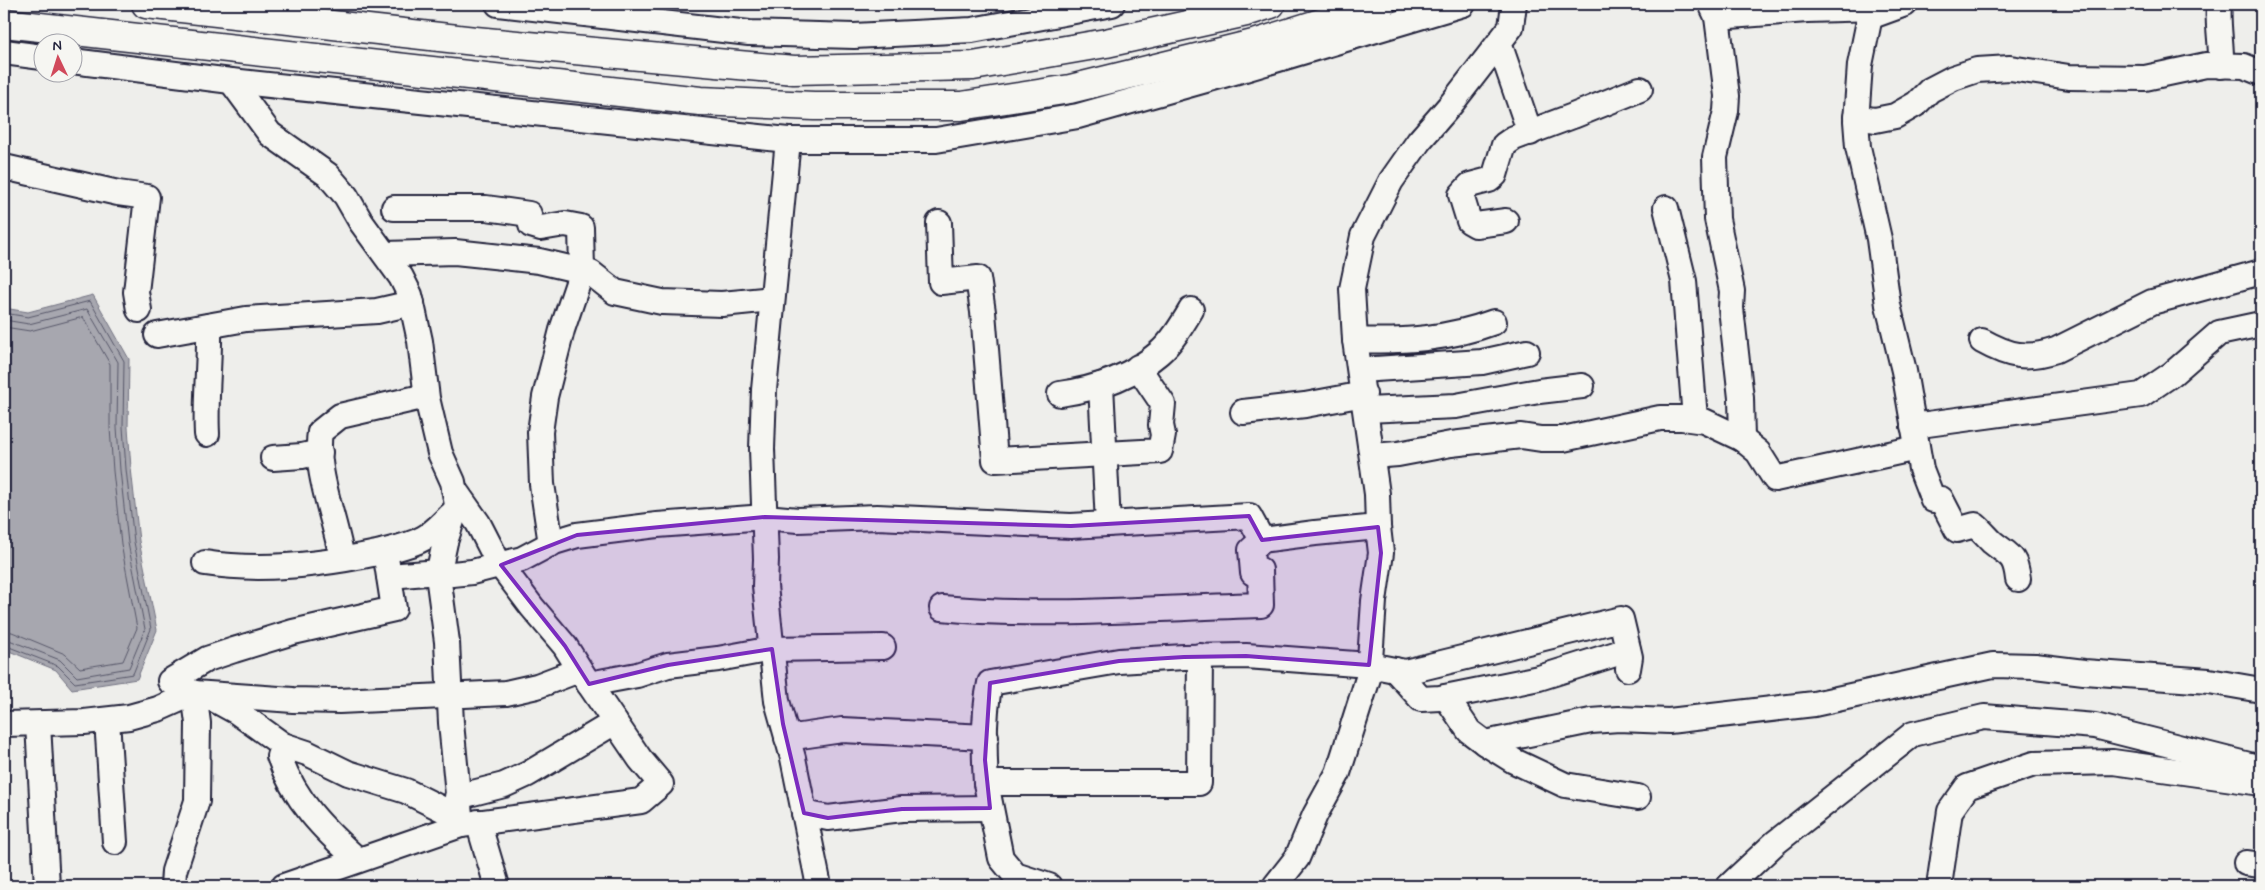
<svg xmlns="http://www.w3.org/2000/svg" width="2265" height="890" font-family="Mynerve,sans-serif">
  <style>
    .water { fill: #a7a7af; stroke: #727281 }
    .lines { fill: none; stroke-linecap: round; stroke-linejoin: round }
    .shore { stroke: #575769; stroke-width: 1 }
    .minor-casing { stroke: #22223b; stroke-width: 28 }
    .highway-casing { stroke: #22223b; stroke-width: 31 }
    .minor { stroke: #f6f6f2; stroke-width: 24 }
    .highway { stroke: #f6f6f2; stroke-width: 28 }
    .marked { fill: #7b2cbf; fill-opacity: 0.2; stroke: #7b2cbf; stroke-width: 4; stroke-linejoin: round }
  </style>
  <rect width="100%" height="100%" fill="#eeeeeb"/>
  <filter id="ink" filterUnits="userSpaceOnUse"><feTurbulence type="fractalNoise" baseFrequency=".02" numOctaves="2"/><feDisplacementMap in="SourceGraphic" scale="10" xChannelSelector="R" yChannelSelector="G"/><feConvolveMatrix kernelMatrix="1 2 1 2 8 2 1 2 1" color-interpolation-filters="sRGB"/></filter>
  <g filter="url(#ink)">
    <!-- water -->
    <polygon class="water" points="93,295 129,359 128,427 131,468 139,541 157,630 137,679 72,689 56,670 4,649 4,308 28,312"/>
    <g class="lines">
      <!-- shore -->
      <g class="shore">
        <polyline points="4,313 28,317 90,301 124,361 123,427 126,469 134,542 151,629 133,674 75,683 58,666 4,645"/>
        <polyline points="4,320 29,324 87,309 118,362 117,427 120,470 128,543 145,629 129,668 77,677 60,660 4,638"/>
        <polyline points="4,327 30,331 83,317 110,364 110,428 113,471 121,544 137,628 123,661 80,668 65,654 12,632 4,631"/>
      </g>
      <!-- minor casing -->
      <g class="minor-casing">
        <g id="minor">
          <polyline points="498,4 749,33 854,36 972,30 1112,4"/>
          <polyline points="1711,4 1717,17 1727,96 1726,111 1715,157 1717,219 1732,291 1731,308 1741,398 1742,439"/>
          <path d="M1880,4L1869,21L1860,65L1856,121L1858,147L1879,239L1888,305L1904,371L1921,469L1933,500L1941,499L1957,530L1975,525C1981,530 1986,536 1992,542C2009,556 2015,554 2018,579"/>
          <path d="M2219,4C2217,25 2222,45 2221,66"/>
          <polyline points="1872,16 1905,4"/>
          <polyline points="1717,17 1807,10 1877,8"/>
          <polyline points="1499,43 1530,133"/>
          <polyline points="4,52 42,57"/>
          <polyline points="72,61 231,81 788,140 936,140 1078,116 1245,69 1463,4"/>
          <polyline points="231,81 270,134 328,175 346,196 361,222 401,277 410,295 420,341 427,398 440,453 453,482 457,505 445,542 438,575 447,642 451,723 461,825"/>
          <polyline points="1856,117 1875,120 1895,116 1916,104 1930,90 1953,78 1977,70 2010,68 2069,77 2145,78 2206,65 2244,66 2261,73"/>
          <polyline points="788,140 764,390 762,449 766,559 765,586 777,701 793,758 819,886"/>
          <polyline points="4,167 118,193 147,197 136,292 139,310"/>
          <polyline points="394,208 486,208 529,214 531,225 541,228 565,224 581,227 582,271 562,330 545,397 540,432 542,484 551,544"/>
          <polyline points="1666,208 1684,281 1695,419"/>
          <polyline points="1506,221 1476,225 1469,221 1461,195 1470,185 1489,180 1495,175 1504,145 1514,138 1573,116 1640,89"/>
          <polyline points="939,223 941,282 978,278 983,312 995,460 1160,451 1163,435 1161,425 1163,404 1138,367"/>
          <polyline points="385,254 455,252 539,261 591,273 615,292 662,302 722,304 772,299"/>
          <polyline points="157,335 246,319 377,311 412,303"/>
          <path d="M1355,340C1404,342 1448,339 1494,322"/>
          <path d="M1982,341C2009,356 2026,360 2056,350L2152,302L2261,272"/>
          <polyline points="1360,370 1482,362 1527,352"/>
          <polyline points="1101,385 1108,524"/>
          <path d="M1060,394C1095,389 1131,377 1159,353C1172,342 1182,325 1191,310"/>
          <polyline points="1366,410 1456,406 1539,391 1582,386"/>
          <polyline points="1243,412 1305,405 1364,394"/>
          <polyline points="1913,426 2141,395 2172,374 2219,333 2261,324"/>
          <path d="M207,434C205,397 210,362 209,326"/>
          <polyline points="1372,456 1398,454 1451,444 1521,436 1541,439 1563,439 1660,418 1682,418 1704,421 1742,439 1758,452 1775,479 1917,448"/>
          <polyline points="273,458 302,456 320,452"/>
          <polyline points="385,551 394,609 293,632 234,650 207,659 170,681 194,693 217,701 237,712 283,745 307,753 348,773 406,791 448,812 459,812"/>
          <path d="M342,559C336,522 314,469 320,432L340,416L426,396"/>
          <path d="M205,563C262,572 321,565 377,553C393,549 410,546 424,538C435,532 444,521 453,513"/>
          <polyline points="389,576 439,572 452,574 472,572 522,559 554,542 577,535 657,525 765,517 798,520 877,517 1071,526 1249,516 1262,540 1315,533 1378,527"/>
          <path d="M942,608C1045,618 1157,608 1261,605L1260,570L1253,573L1251,550L1262,540"/>
          <polyline points="1395,670 1421,699 1440,698 1539,678 1628,650"/>
          <polyline points="589,684 637,675 668,665 718,659 772,649 883,647"/>
          <polyline points="1446,697 1469,731 1485,743 1591,721 1619,719 1669,721 1814,704 1993,665 2035,666 2084,672 2209,681 2261,690"/>
          <polyline points="107,720 115,842"/>
          <polyline points="4,724 84,722 129,717 158,709 194,693 293,700 339,701 506,693 537,686 579,670"/>
          <polyline points="38,724 47,886"/>
          <polyline points="787,738 842,730 986,737"/>
          <polyline points="1485,743 1514,761 1565,785 1638,797"/>
          <path d="M283,745L279,756C294,800 324,830 358,860"/>
          <path d="M986,783C984,751 983,715 990,683L1119,661L1184,657L1246,656L1369,665L1405,672L1621,619L1630,657L1628,669"/>
          <polyline points="457,797 504,785 528,774 615,722"/>
          <polyline points="804,813 828,818 902,809 990,808"/>
          <polyline points="478,822 497,886"/>
          <polyline points="2246,863 2261,865"/>
          <polyline points="173,886 174,871 197,801 198,723 194,693"/>
          <polyline points="284,886 461,825 641,801 661,784 640,759 589,684 565,646 532,607 498,562 478,523 454,489"/>
          <polyline points="1049,886 1015,875 1001,858 986,783 1199,783 1200,656"/>
          <polyline points="1275,886 1297,858 1315,815 1338,773 1369,675 1374,601 1381,553 1378,527 1377,494 1355,340 1352,289 1363,236 1391,181 1419,141 1452,103 1511,27 1514,4"/>
          <polyline points="1729,886 1775,843 1913,734 1984,717 2095,726 2261,768"/>
          <polyline points="1939,886 1950,811 1967,787 2034,764 2113,762 2261,783"/>
        </g>
      </g>
      <!-- highway casing -->
      <g class="highway-casing">
        <g id="highway">
          <polyline points="146,4 475,41 794,70 973,66 1106,43 1246,12 1271,4"/>
          <polyline points="4,23 700,101 814,106 961,106 1070,89 1257,43 1381,4"/>
        </g>
      </g>
      <!-- minor -->
      <use href="#minor" class="minor"/>
      <!-- highway -->
      <use href="#highway" class="highway"/>
    </g>
  </g>
  <!-- marked area -->
  <path class="marked" d="M1249,516L1262,540L1378,527L1381,553L1369,665L1246,656L1184,657L1119,661L990,683L985,760L990,808L902,809L828,818L804,813L783,724L772,649L668,665L589,684L565,646L501,565L577,535L765,517L1071,526Z"/>
  <!-- margin -->
  <rect width="2265" height="890" fill="none" stroke="#f6f6f2" stroke-width="20"/>
  <rect x="10" y="10" width="2245" height="870" fill="none" stroke="#22223b" stroke-width="2" filter="url(#ink)"/>
  <!-- north arrow -->
  <g transform="translate(58 58) rotate(356)"><circle r="24" fill="#f6f6f2" stroke="#a1a1a9"/>
  <path d="M0-4L9 19L0 12L-9 19Z" fill="#d1495b"/>
  <text y="-8" font-size="14" font-weight="bold" text-anchor="middle" fill="#22223b">N</text>
  </g>
</svg>
